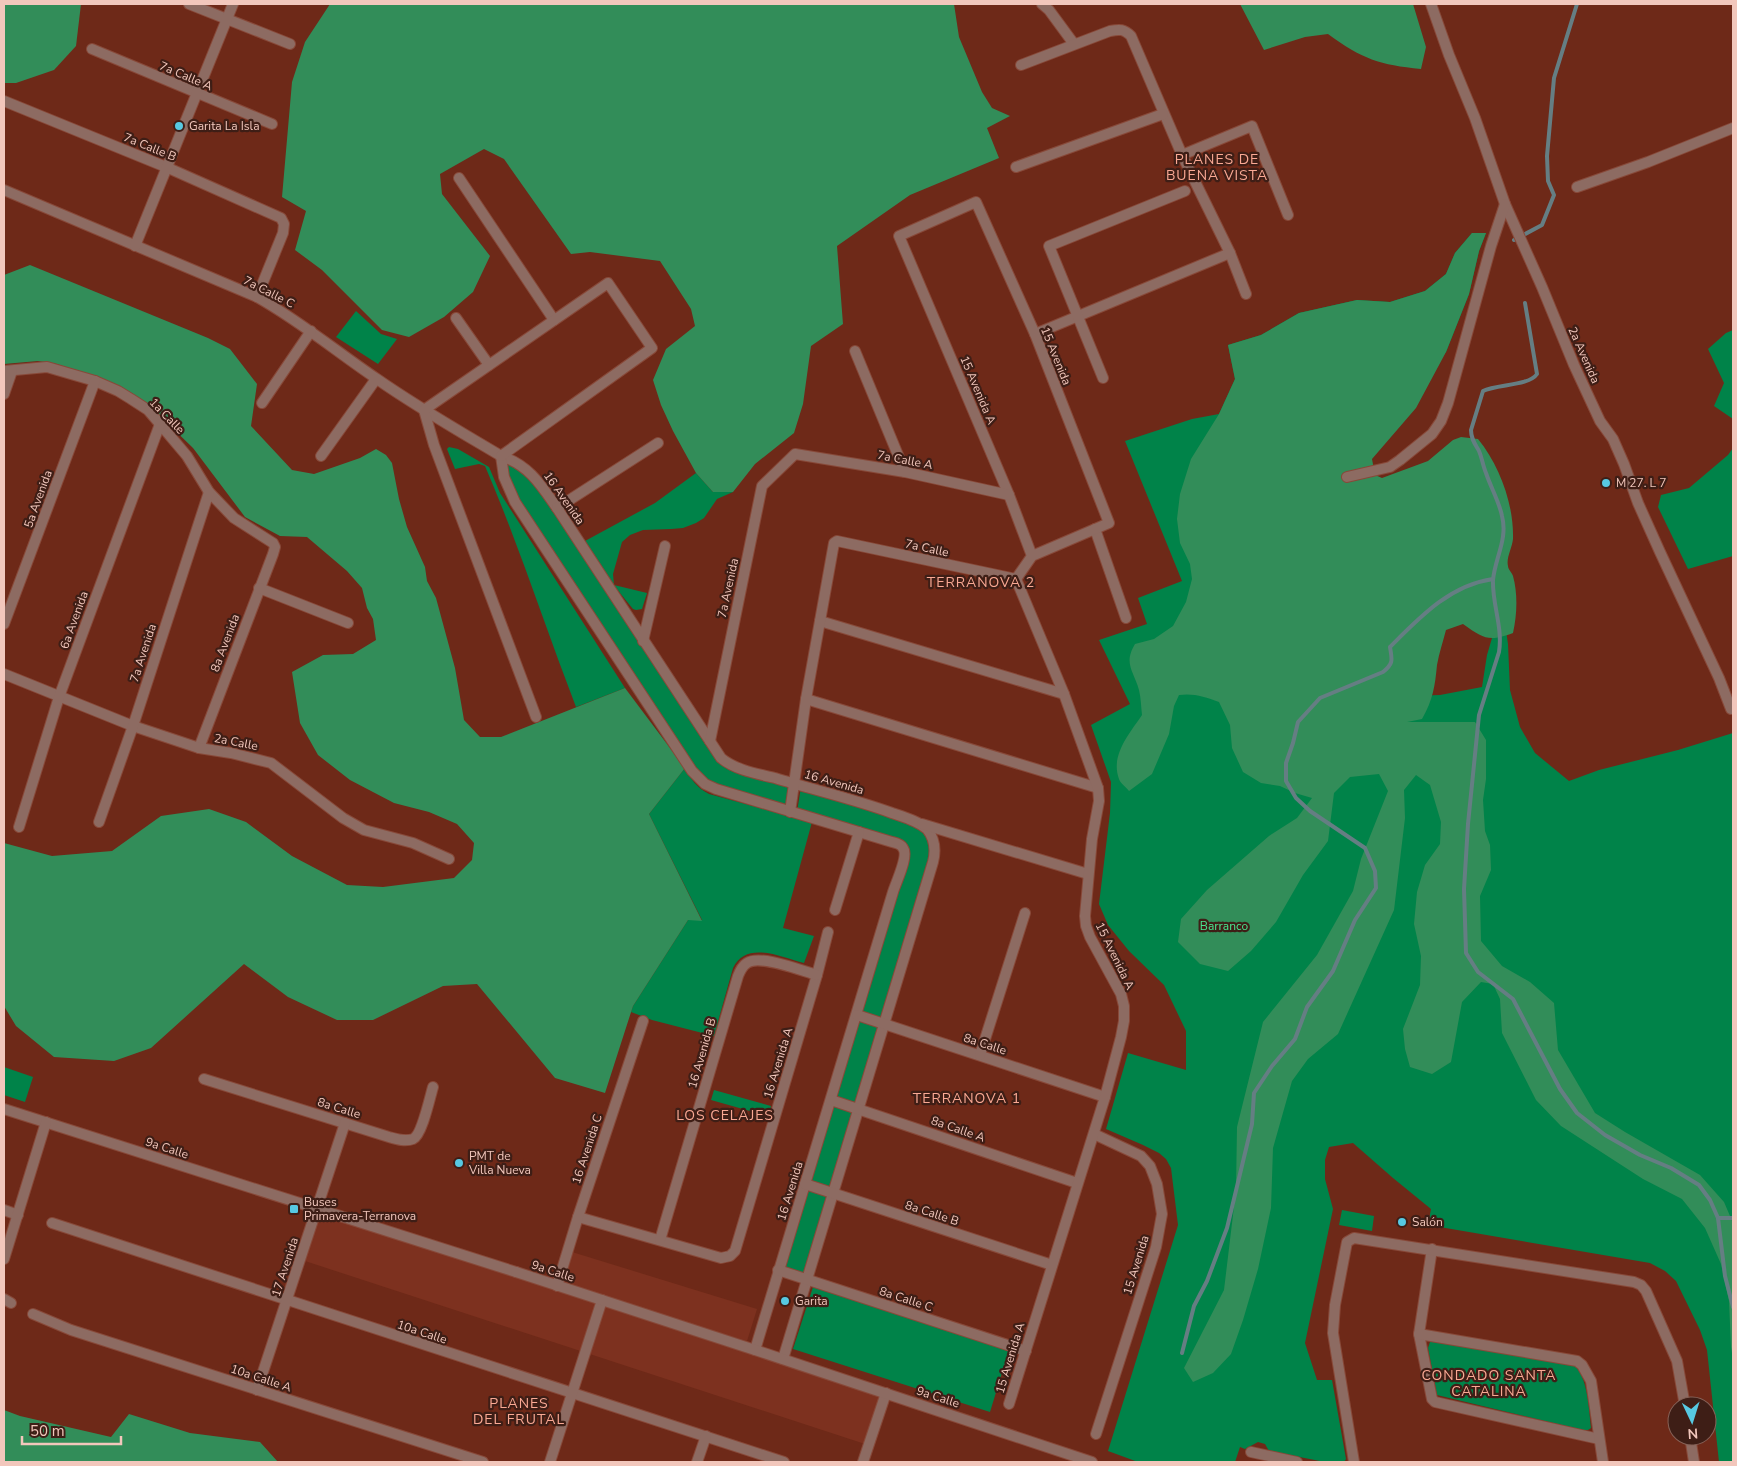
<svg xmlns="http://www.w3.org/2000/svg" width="1737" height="1466" font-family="'Nunito Sans',sans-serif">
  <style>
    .built { fill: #7d311f }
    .green { fill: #008349 }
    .forest { fill: #328d59 }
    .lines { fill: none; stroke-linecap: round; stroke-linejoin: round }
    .stream { stroke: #657e83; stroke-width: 4 }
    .minor-casing { stroke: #884939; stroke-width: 12 }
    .tertiary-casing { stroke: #884939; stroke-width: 12 }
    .minor { stroke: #8d6b62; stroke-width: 10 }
    .tertiary { stroke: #8d6b62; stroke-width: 10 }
    .poi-dot { fill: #57c9e2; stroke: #3e1e16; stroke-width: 2 }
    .labels { text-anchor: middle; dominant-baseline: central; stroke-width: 4.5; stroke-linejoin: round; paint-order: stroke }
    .street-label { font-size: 12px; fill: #f2c7bc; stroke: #3e1e16 }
    .poi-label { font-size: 12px; fill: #f2c7bc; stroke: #3e1e16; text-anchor: start }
    .park-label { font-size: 12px; fill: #49e690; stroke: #3e1e16 }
    .neighbourhood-label { font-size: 14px; letter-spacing: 1px; fill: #fba994; stroke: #3e1e16 }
  </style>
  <rect width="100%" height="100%" fill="#6e2918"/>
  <!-- built -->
  <g class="built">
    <polygon points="317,1213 881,1397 865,1444 302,1260"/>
    <polygon points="572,1252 757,1309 747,1341 562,1285"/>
  </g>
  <!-- green -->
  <g class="green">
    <polygon points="1472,233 1486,233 1479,251 1469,294 1446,352 1355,453 1409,696 1440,695 1482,687 1487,655 1502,604 1508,644 1510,690 1520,727 1535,753 1569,781 1599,770 1678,750 1733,733 1733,1462 1719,1462 1707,1350 1700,1330 1676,1281 1665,1271 1650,1263 1428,1225 1431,1209 1393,1178 1353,1143 1329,1147 1325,1160 1325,1179 1333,1209 1305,1343 1317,1380 1332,1380 1346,1459 1344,1462 1325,1462 1269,1451 1265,1444 1258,1442 1245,1449 1240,1447 1235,1462 1138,1462 1108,1451 1178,1225 1171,1168 1166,1159 1159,1153 1143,1145 1106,1129 1128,1053 1186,1070 1186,1031 1164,985 1129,951 1108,925 1099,904 1110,813 1111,782 1091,725 1130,704 1099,640 1147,624 1138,598 1182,581 1125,441 1192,419 1219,414 1235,379 1228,345 1261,335 1299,313 1357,300 1390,302 1425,291 1446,274 1455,253"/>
    <polygon points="356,311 381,334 397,339 378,364 336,337"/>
    <polygon points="1733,330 1733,419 1714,406 1724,383 1708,349 1726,333"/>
    <path d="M449,447L458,449L489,467L500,493L625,688L576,707C545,627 519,545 485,466L479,464L455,469L447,449Z"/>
    <polygon points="1733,448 1733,556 1688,569 1658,507 1661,495 1689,488 1728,455"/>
    <polygon points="510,459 528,470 719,756 794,784 790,812 705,784 515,502 502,468"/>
    <polygon points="696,473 713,492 733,492 717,499 704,518 696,523 683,528 671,529 643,530 630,535 622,542 613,574 614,585 647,593 642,609 636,610 633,609 611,582 585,541 655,503"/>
    <path d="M685,768C691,779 697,788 709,794L812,822L783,928L814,936L804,963C781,957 746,940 733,968L714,1036L652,1020L631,1012L633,1006L688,920H702L649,814Z"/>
    <polygon points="801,787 895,815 924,831 932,848 883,1021 859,1014 906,848 797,812"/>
    <polygon points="857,1019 882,1027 859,1105 833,1097"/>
    <polygon points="4,1067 33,1077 25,1102 4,1095"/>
    <polygon points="714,1090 771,1106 768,1116 711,1100"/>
    <polygon points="831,1104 856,1113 831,1188 808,1181"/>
    <polygon points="805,1188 829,1196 805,1275 781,1267"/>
    <polygon points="1342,1210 1374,1216 1372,1231 1339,1225"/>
    <polygon points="813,1287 1009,1350 990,1412 793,1349"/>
    <path d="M1434,1341L1574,1365C1588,1377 1589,1410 1591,1428L1588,1430H1582L1437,1395L1428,1348L1430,1342Z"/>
  </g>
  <!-- forest -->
  <g class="forest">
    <polygon points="4,4 81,4 76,46 54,70 16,83 4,83"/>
    <polygon points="330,4 954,4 959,37 982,92 992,108 1010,116 987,128 999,158 910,195 837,246 843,324 811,346 803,404 794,433 755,464 733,492 713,492 696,473 673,431 661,405 653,380 666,349 695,326 691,309 660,261 590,252 571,254 504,159 484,149 440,174 442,194 490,256 473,292 444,317 409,337 382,330 322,270 295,250 306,211 282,197 292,82 305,42"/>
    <path d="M1240,4H1413L1426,47L1421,69C1380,65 1362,59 1328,34L1305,37L1264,50Z"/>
    <path d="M1472,233H1486L1479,251L1469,294L1446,352L1416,408L1372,459L1375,475L1382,478L1428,461L1453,440L1461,437L1478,439C1500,466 1514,505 1513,539C1512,548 1506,558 1508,566C1508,569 1512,573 1513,576C1518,594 1517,615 1513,633C1489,642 1484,639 1463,624L1446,630C1443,642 1439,653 1437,665C1435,686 1433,700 1422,719L1407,722H1475L1486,740V779L1483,800L1485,831L1490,845L1491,870L1480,896L1481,941L1502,966L1530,982L1554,1003L1558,1050L1595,1113L1625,1132L1700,1175L1724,1202L1733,1223V1359L1731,1347L1729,1301L1721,1264L1705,1228L1682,1199L1643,1179L1561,1126L1536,1100L1502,1033L1500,999L1493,984L1481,982L1462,1002L1451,1062L1432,1074L1410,1067L1405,1049L1403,1029L1420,985L1421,956L1414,924L1417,892L1425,865L1440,844L1441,822L1430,785L1416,775L1404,790L1405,818L1394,910L1338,1034L1308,1059L1292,1081L1273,1148L1271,1208L1258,1269L1243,1320L1231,1354L1213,1373L1193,1382L1184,1368L1224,1290L1236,1190L1237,1127L1263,1022L1317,955L1353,891L1361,859L1388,791L1379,774L1350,777L1334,793L1328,841L1303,875L1276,922L1251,951L1228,971L1200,964L1178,942L1181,919L1207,890L1269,836L1297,818L1312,798L1295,793L1280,786L1261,783L1243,772L1232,748L1230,725L1219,702C1205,697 1194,693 1179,695L1174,706L1169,734L1152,774L1129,791C1126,787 1120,783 1119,779C1110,755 1130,733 1142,715C1141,707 1141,698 1139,690C1134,671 1123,664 1135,644L1154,639L1173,626L1186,602L1192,579L1190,564L1180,543L1177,519L1180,494L1191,459L1219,414L1235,379L1228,345L1261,335L1299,313L1357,300L1390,302L1425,291L1446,274L1455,253Z"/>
    <polygon points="30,265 208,338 230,349 257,384 251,426 292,470 314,474 360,458 376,449 386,455 392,463 399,499 407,527 425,567 427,581 436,598 455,668 464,720 480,737 501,737 625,688 685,768 649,814 702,921 688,920 633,1006 605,1093 555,1078 477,984 443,986 373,1020 337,1020 288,997 244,964 151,1048 114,1061 54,1057 16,1026 4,1006 4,843 52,856 112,851 161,816 209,809 246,822 292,856 347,885 383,887 454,878 472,860 474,843 457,824 429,812 394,803 350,780 318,755 300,723 292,672 323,655 353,654 376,640 373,619 367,608 362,588 347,571 307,537 280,536 245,517 193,448 158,414 84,374 57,364 38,361 4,364 4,275"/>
    <polygon points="4,1410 20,1416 111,1437 129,1414 190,1433 260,1442 278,1462 4,1462"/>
  </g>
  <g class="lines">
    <!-- stream -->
    <g class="stream">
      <polyline points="1514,240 1542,225 1554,195 1548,181 1547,156 1554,78 1577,4"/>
      <path d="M1525,303L1537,374C1529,386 1497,384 1483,391L1471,430C1471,439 1475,444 1479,451C1482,458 1483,466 1486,473C1491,488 1499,501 1502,516C1508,539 1495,558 1493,580C1492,604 1503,627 1499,652L1479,715L1468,824L1464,889L1466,953L1478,972L1513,999L1560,1089L1577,1113L1605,1135L1640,1155L1671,1168L1699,1185L1710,1200L1718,1218L1725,1276L1733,1307"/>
      <polyline points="1718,1218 1733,1218"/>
      <path d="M1182,1353L1194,1306L1207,1281L1227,1228L1252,1124L1254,1093L1272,1066L1295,1039L1307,1007L1333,971L1355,920L1376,888L1375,871L1365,848L1310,811L1296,798L1286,781V763L1293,743L1298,722L1320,698L1383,672C1394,663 1392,660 1390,647C1420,617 1450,585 1493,579"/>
    </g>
    <!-- minor casing -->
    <g class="minor-casing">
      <g id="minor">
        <polyline points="189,4 290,44"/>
        <polyline points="1042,4 1049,10 1074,44"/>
        <polyline points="1431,4 1449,55 1475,118 1505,204 1542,287 1574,365 1600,421 1613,439 1624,464 1638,503 1660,552 1719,678 1731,709"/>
        <polyline points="92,49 272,124"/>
        <path d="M1021,65L1110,31C1120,29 1124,29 1131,36L1182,155L1230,253L1246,294"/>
        <polyline points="4,101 166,167 281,218 284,224 283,233 257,297"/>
        <polyline points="1182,155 1252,126 1288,215"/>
        <polyline points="1016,167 1163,114"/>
        <polyline points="459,178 554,320"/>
        <polyline points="1577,187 1648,162 1733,128"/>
        <path d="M4,190L257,297C300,321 337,352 377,379C417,407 459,431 501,456C529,465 541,485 557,508L721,758C735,770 758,774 775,778C814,790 854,799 892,813C904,817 918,821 927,829C935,839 936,850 933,862L783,1359"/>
        <polyline points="135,246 233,4"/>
        <polyline points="456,318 489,365"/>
        <polyline points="1035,334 1230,253"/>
        <polyline points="855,351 905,472"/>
        <polyline points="4,371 47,367 95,381 118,391 131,399 148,410 160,424 187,456 209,492 234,518 273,543 275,547 273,554 199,748"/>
        <polyline points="1103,378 1049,246 1185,191"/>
        <polyline points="4,394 12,371"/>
        <polyline points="262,403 311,331"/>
        <polyline points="321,456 376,379"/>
        <path d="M501,456L504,477L515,502L692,771L705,784L716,789L892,842C896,843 901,844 903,848C909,856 896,882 893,892L755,1350"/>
        <polyline points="501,456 652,348 608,283 424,410 434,445 536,717"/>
        <polyline points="1347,477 1390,467 1400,460 1432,434 1441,421 1448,403 1491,246 1505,204"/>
        <polyline points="557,508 658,443"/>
        <polyline points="1095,529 1126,618"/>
        <polyline points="1016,579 1032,556 1109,523 1035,334 976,202 899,236 1009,495 1032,556"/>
        <polyline points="259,588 348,623"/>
        <polyline points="820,621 1064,694"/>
        <polyline points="4,624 95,381"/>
        <polyline points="643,641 665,546"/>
        <polyline points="4,674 133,726 199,748 231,753 271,763 343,818 364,830 413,843 449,859"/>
        <polyline points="806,699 1098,788"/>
        <polyline points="710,741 762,486 795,454 905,472 1009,495"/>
        <polyline points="790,812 806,699 834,543 837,541 1016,579"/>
        <polyline points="99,822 133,726 209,492"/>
        <polyline points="922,824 1088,874"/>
        <polyline points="19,827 59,697 160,424"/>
        <polyline points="835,910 859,832"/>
        <polyline points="857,1015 1105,1097"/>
        <polyline points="980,1055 1025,913"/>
        <path d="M204,1079L389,1137C396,1139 405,1142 413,1139C422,1135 430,1097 433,1087"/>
        <polyline points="831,1100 1077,1183"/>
        <polyline points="4,1109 516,1272"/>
        <polyline points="1094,1134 1141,1156 1150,1166 1157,1184 1162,1214 1156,1247 1096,1434"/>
        <polyline points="805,1184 1052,1265"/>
        <polyline points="4,1210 18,1215"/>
        <polyline points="578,1217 721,1258 730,1256 735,1251 817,975 828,932"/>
        <polyline points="52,1223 784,1462"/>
        <path d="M660,1240L738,976C740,971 742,966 747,963C760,954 802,971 817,975"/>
        <polyline points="1432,1249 1419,1334 1432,1399 1435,1402 1599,1439"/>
        <polyline points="4,1259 46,1122"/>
        <polyline points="778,1270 1026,1351"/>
        <polyline points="557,1286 578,1217 643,1021"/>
        <polyline points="4,1299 11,1303"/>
        <polyline points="33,1314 71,1330 483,1462"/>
        <polyline points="1419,1334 1577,1361 1582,1365 1591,1381 1603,1462"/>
        <polyline points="257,1390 345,1123"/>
        <polyline points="1009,1404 1105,1097 1121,1037 1124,1021 1124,1006 1121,994 1090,937 1086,926 1085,916 1092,839 1099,801 1098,788 1064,694 1016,579"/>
        <polyline points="1690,1436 1694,1462"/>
        <polyline points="1251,1452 1297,1462"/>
        <polyline points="550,1462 602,1300"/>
        <polyline points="697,1462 706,1436"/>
        <polyline points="863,1462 886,1393"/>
        <polyline points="1354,1462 1333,1333 1335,1305 1347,1242 1354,1238 1634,1282 1641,1285 1646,1291 1677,1361 1685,1406"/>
      </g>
    </g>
    <!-- tertiary casing -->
    <g class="tertiary-casing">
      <polyline id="tertiary" points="516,1272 755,1350 1092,1462"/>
    </g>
    <!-- minor -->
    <use href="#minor" class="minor"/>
    <!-- tertiary -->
    <use href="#tertiary" class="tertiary"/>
  </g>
  <!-- markers -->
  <g class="poi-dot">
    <circle cx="179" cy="126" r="5"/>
    <circle cx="1606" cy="483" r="5"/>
    <circle cx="459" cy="1163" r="5"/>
    <rect x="289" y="1204" width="10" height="10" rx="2.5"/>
    <circle cx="1402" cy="1222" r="5"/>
    <circle cx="785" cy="1301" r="5"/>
  </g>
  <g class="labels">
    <!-- street labels -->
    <g class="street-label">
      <text transform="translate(186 76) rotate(23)">7a Calle A</text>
      <text transform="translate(150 147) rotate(22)">7a Calle B</text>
      <text transform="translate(269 292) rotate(27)">7a Calle C</text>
      <text transform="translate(1584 355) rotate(66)">2a Avenida</text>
      <text transform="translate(1056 356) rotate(68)">15 Avenida</text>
      <text transform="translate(978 390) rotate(67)">15 Avenida A</text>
      <text transform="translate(167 416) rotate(46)">1a Calle</text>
      <text transform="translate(905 460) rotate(11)">7a Calle A</text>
      <text transform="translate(564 498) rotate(55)">16 Avenida</text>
      <text transform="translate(38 499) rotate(-70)">5a Avenida</text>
      <text transform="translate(927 548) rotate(12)">7a Calle</text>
      <text transform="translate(728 588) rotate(-78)">7a Avenida</text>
      <text transform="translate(74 620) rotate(-70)">6a Avenida</text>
      <text transform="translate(225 643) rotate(-69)">8a Avenida</text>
      <text transform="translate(143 653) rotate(-72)">7a Avenida</text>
      <text transform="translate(236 742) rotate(11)">2a Calle</text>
      <text transform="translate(834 782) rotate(16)">16 Avenida</text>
      <text transform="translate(1115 956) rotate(64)">15 Avenida A</text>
      <text transform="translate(985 1044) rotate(18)">8a Calle</text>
      <text transform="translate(702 1053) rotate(-74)">16 Avenida B</text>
      <text transform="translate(778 1063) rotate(-73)">16 Avenida A</text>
      <text transform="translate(339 1108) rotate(17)">8a Calle</text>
      <text transform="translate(958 1129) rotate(19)">8a Calle A</text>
      <text transform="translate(167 1148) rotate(18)">9a Calle</text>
      <text transform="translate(587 1149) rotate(-72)">16 Avenida C</text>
      <text transform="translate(790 1191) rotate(-73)">16 Avenida</text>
      <text transform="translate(932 1213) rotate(18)">8a Calle B</text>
      <text transform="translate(1136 1265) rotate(-73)">15 Avenida</text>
      <text transform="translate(285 1267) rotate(-72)">17 Avenida</text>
      <text transform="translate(553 1271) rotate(18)">9a Calle</text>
      <text transform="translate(906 1299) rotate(18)">8a Calle C</text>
      <text transform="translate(422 1332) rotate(18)">10a Calle</text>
      <text transform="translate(1010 1358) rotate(-73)">15 Avenida A</text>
      <text transform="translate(261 1378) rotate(18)">10a Calle A</text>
      <text transform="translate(938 1397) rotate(18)">9a Calle</text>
    </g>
    <!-- poi labels -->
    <g class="poi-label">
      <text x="189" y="126">Garita La Isla</text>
      <text x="1616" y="483">M 27. L 7</text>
      <text x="469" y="1156">PMT de<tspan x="469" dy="14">Villa Nueva</tspan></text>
      <text x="304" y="1202">Buses<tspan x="304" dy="14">Primavera-Terranova</tspan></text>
      <text x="1412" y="1222">Salón</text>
      <text x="795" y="1301">Garita</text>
    </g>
    <!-- park labels -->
    <g class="park-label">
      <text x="1224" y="926">Barranco</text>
    </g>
    <!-- neighbourhood labels -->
    <g class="neighbourhood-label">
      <text x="1217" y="159">PLANES DE<tspan x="1217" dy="16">BUENA VISTA</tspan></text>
      <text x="981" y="582">TERRANOVA 2</text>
      <text x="967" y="1098">TERRANOVA 1</text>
      <text x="725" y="1115">LOS CELAJES</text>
      <text x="1489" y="1375">CONDADO SANTA<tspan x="1489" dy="16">CATALINA</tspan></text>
      <text x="519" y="1403">PLANES<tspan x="519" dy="16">DEL FRUTAL</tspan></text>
    </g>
  </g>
  <!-- border -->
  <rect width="1737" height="1466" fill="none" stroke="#f2c7bc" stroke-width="10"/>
  <!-- north arrow -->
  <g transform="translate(1692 1421) rotate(176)"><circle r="24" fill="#3e1e16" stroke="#866258"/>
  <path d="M0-4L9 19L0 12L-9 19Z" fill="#57c9e2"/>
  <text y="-8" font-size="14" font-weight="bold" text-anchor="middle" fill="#f2c7bc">N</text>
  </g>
  <!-- scale -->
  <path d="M22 1436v8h99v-8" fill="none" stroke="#f2c7bc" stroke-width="2.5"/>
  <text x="30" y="1436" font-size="15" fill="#f2c7bc" stroke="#3e1e16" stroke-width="4" paint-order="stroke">50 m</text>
</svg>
